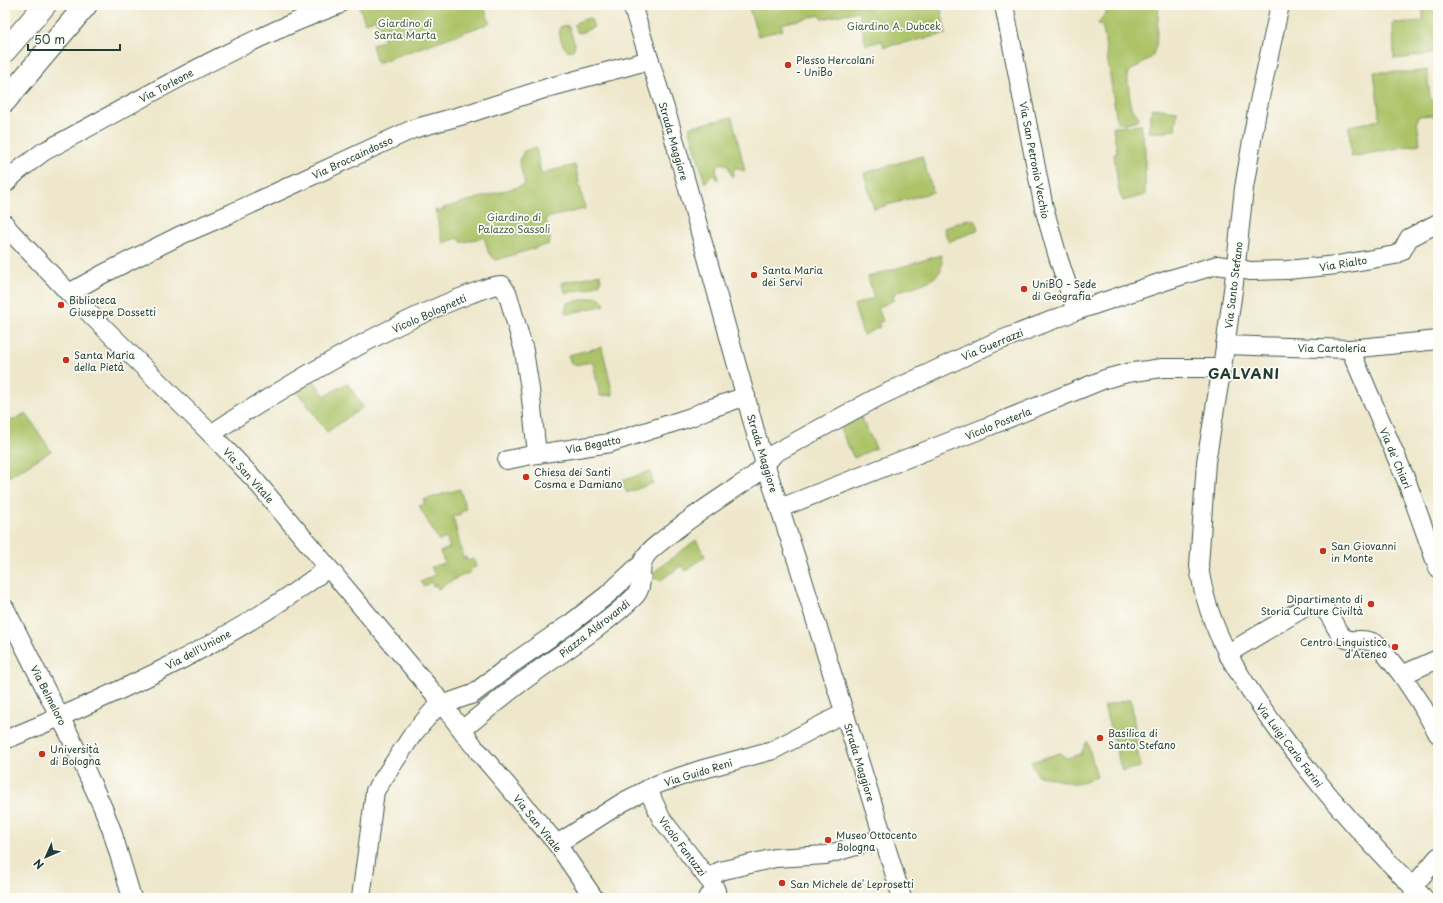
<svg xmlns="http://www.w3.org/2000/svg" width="1443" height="903" font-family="'Playpen Sans',sans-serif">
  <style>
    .green { fill: #acc368; stroke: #66804e }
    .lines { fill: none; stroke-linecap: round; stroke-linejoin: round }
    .minor-casing { stroke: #3e564b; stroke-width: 20 }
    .major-casing { stroke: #3e564b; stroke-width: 24 }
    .minor { stroke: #fff; stroke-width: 18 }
    .major { stroke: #fff; stroke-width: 22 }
    .poi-dot { fill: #c8321e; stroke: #fdfcf7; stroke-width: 1.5 }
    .labels { text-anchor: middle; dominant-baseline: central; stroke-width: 3.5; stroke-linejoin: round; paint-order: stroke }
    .park-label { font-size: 10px; fill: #425e41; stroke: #fdfcf7 }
    .poi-label { font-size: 10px; fill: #1f3d34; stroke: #fdfcf7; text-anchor: start }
    .street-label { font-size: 10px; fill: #1f3d34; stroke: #fdfcf7 }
    .district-label { font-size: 14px; font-weight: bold; letter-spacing: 1px; fill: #1f3d34; stroke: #fdfcf7 }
  </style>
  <rect width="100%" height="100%" fill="#fdfcf7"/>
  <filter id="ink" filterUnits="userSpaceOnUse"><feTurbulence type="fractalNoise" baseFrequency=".025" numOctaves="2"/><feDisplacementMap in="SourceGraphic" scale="8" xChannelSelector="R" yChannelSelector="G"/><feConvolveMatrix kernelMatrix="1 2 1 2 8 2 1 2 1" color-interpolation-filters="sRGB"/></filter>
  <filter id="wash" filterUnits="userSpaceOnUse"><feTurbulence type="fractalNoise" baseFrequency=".012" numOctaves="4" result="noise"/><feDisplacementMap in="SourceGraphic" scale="16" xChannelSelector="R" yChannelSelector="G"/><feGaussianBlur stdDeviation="0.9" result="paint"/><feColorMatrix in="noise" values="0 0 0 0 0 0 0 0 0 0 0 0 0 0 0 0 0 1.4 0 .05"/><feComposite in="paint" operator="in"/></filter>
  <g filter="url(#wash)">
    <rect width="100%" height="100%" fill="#eee7cb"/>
    <!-- green -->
    <g class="green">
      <polygon points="359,5 483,5 490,23 377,63 372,45 384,40 376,19 365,23"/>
      <polygon points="748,5 940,5 946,34 884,47 882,41 866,45 858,11 822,19 820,15 781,24 783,30 758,36"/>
      <polygon points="1116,5 1159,5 1156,46 1152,57 1127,73 1131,108 1139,117 1138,120 1127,123 1117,123 1103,28 1098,23 1110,8"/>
      <path d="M1423,5H1438V53C1423,54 1409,58 1394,59L1393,23L1423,21Z"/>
      <polygon points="589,18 591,19 594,27 580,33 577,32 574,25 577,22"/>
      <path d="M566,25L569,27L575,45L574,49L568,51C562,47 558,34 560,27Z"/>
      <polygon points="1427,70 1430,98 1434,101 1438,101 1438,121 1433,115 1419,116 1417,121 1420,144 1351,157 1349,126 1380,120 1374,72 1413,72"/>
      <polygon points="1152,108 1177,111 1175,130 1169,130 1168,132 1148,132"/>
      <path d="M732,117L745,171L737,169L738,168L735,167L732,177L728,166C723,162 718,163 716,169L718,180L712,174L705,183L689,127Z"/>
      <polygon points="1142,125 1141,135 1143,136 1144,146 1145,146 1145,195 1123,201 1119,192 1114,154 1117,153 1113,127"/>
      <polygon points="536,148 541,173 575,165 585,209 546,218 550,238 549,244 496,260 489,254 484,237 464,242 461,242 459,238 443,243 435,210 437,210 437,212 444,210 443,208 525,185 519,160 524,151"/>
      <polygon points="922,156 933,192 874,209 864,173"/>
      <polygon points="969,219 975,221 978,229 976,231 948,242 944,228"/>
      <path d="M941,255C942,261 943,268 939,273C932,283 907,288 896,292L893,296L894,300L878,308L883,321L878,323L880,327L863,335L854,305L874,298L868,277Z"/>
      <polygon points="600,274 601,280 600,283 591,288 566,293 561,283"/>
      <polygon points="596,297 600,298 604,303 605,305 567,314 565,311 567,303"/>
      <polygon points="602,347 613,395 600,396 593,364 591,362 574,365 571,363 568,355"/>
      <polygon points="311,377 325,396 347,383 363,407 327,432 294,387"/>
      <polygon points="26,413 51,451 5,479 5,424"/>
      <polygon points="861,417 876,448 854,458 840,429"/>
      <polygon points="650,471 653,483 627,493 622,481"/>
      <polygon points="460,489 466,510 460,512 461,514 453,516 463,558 466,557 467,561 474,559 476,567 470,569 471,572 455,579 438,589 436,585 433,586 431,582 424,586 421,582 435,575 431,567 445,563 440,552 450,547 446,538 439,541 419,506 425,504 423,500"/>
      <polygon points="696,540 705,556 686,571 681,566 661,580 651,578 655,571"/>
      <polygon points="1131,699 1140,767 1122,771 1104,706"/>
      <polygon points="1087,741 1097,777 1076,784 1037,775 1031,762 1060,753 1066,758 1081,754"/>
    </g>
  </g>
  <g filter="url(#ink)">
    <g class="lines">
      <!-- minor casing -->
      <g class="minor-casing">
        <g id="minor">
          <polyline points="632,5 670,124 759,445 799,567 902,898"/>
          <polyline points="1004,5 1044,208 1058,257 1076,311"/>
          <path d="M1280,5L1257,111L1244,188L1234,283L1223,361L1206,462L1199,566C1208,633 1242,681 1280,733C1324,793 1372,847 1424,898"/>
          <path d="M5,184L18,171L43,152C140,100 235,43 338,5"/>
          <polyline points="5,224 10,231 69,293 211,434 254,479 437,697 473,745"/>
          <polyline points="69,293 103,274 181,235 232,213 413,129 467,114 547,88 650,60"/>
          <polyline points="1225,345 1350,349 1438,340"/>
          <polyline points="1350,349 1407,482 1438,568"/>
          <path d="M249,410C319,367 393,323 470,294C480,291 493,284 502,285L508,295L524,351L530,389L537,454"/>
          <polyline points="211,434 243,413"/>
          <polyline points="507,460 537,454 610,443 691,417 706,410 746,396"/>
          <polyline points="780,508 987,427 1105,379 1127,373 1162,368 1222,368"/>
          <polyline points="5,608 51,700 69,734 103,808 112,831 132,898"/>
          <path d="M1227,654L1307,606C1331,603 1330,623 1342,636C1350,645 1364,635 1378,645L1402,675"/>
          <polyline points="1438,659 1402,675 1420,702 1438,734"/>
          <path d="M462,730C483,713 504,695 526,679C562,652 602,628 634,597C646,585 637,570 645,557C649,550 657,545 663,540C690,517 722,497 752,477L758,472L775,453L878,397L993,343L1076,311L1174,278L1217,265L1236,268L1250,271L1287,270L1337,265L1395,255L1402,251L1409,238L1438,223"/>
          <path d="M5,740C117,694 231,642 328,568"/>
          <polyline points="478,751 557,844 594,898"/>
          <polyline points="648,789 661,818 715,888 716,891 707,898"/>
          <polyline points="557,844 623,802 658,784 700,770 773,750 844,713"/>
          <polyline points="708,878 720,871 775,858 826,855 883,838"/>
          <polyline points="361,898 375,791 413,734 432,712 442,705 473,694 513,663 571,623 607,595 634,570 642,564"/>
          <polyline points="1412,898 1417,882 1438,857"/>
        </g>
      </g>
      <!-- major casing -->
      <g class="major-casing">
        <g id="major">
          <polyline points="5,51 45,5"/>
          <polyline points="5,101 86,5"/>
        </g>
      </g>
      <!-- minor -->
      <use href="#minor" class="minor"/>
      <!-- major -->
      <use href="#major" class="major"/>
    </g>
  </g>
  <!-- markers -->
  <g class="poi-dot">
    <circle cx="788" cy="65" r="4"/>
    <circle cx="754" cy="275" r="4"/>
    <circle cx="1024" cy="289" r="4"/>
    <circle cx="61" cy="305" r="4"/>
    <circle cx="66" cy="360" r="4"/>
    <circle cx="526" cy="477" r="4"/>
    <circle cx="1323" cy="551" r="4"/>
    <circle cx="1371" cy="604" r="4"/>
    <circle cx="1395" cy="647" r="4"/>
    <circle cx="1100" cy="738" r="4"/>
    <circle cx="42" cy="754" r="4"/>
    <circle cx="828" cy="840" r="4"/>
    <circle cx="782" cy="883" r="4"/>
  </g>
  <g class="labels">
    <!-- park labels -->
    <g class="park-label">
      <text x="405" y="22">Giardino di<tspan x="405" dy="12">Santa Marta</tspan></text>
      <text x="894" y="25">Giardino A. Dubcek</text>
      <text x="514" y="216">Giardino di<tspan x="514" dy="12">Palazzo Sassoli</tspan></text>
    </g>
    <!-- poi labels -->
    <g class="poi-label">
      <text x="796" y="59">Plesso Hercolani<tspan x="796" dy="12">- UniBo</tspan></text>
      <text x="762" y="269">Santa Maria<tspan x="762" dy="12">dei Servi</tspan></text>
      <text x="1032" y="283">UniBO - Sede<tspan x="1032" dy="12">di Geografia</tspan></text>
      <text x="69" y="299">Biblioteca<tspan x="69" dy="12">Giuseppe Dossetti</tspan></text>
      <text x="74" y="354">Santa Maria<tspan x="74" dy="12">della Pietà</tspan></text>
      <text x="534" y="471">Chiesa dei Santi<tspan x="534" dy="12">Cosma e Damiano</tspan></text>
      <text x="1331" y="545">San Giovanni<tspan x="1331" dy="12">in Monte</tspan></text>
      <text x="1363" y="598" text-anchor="end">Dipartimento di<tspan x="1363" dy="12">Storia Culture Civiltà</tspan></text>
      <text x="1387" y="641" text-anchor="end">Centro Linguistico<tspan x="1387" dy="12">d'Ateneo</tspan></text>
      <text x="1108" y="732">Basilica di<tspan x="1108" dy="12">Santo Stefano</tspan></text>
      <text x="50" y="748">Università<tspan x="50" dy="12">di Bologna</tspan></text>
      <text x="836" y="834">Museo Ottocento<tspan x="836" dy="12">Bologna</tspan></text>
      <text x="790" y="883">San Michele de' Leprosetti</text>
    </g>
    <!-- street labels -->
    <g class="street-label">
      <text transform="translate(166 85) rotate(-28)">Via Torleone</text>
      <text transform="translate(674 141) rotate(74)">Strada Maggiore</text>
      <text transform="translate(352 157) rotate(-25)">Via Broccaindosso</text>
      <text transform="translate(1035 160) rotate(79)">Via San Petronio Vecchio</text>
      <text transform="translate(1343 263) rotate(-9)">Via Rialto</text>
      <text transform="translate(1233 285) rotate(-83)">Via Santo Stefano</text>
      <text transform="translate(429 313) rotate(-24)">Vicolo Bolognetti</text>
      <text transform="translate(992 344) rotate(-23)">Via Guerrazzi</text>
      <text x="1332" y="347">Via Cartoleria</text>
      <text transform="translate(998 423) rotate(-22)">Vicolo Posterla</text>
      <text transform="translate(593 444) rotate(-11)">Via Begatto</text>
      <text transform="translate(763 453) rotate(73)">Strada Maggiore</text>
      <text transform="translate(1396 458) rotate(67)">Via de' Chiari</text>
      <text transform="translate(249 475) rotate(48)">Via San Vitale</text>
      <text transform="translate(594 628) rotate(-38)">Piazza Aldrovandi</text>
      <text transform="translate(198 649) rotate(-28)">Via dell'Unione</text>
      <text transform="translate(49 695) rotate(63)">Via Belmeloro</text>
      <text transform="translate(1290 745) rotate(53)">Via Luigi Carlo Farini</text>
      <text transform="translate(860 762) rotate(73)">Strada Maggiore</text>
      <text transform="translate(698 772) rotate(-17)">Via Guido Reni</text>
      <text transform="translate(538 823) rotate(51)">Via San Vitale</text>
      <text transform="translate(683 846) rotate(53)">Vicolo Fantuzzi</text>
    </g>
    <!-- district labels -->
    <g class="district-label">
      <text x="1244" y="373">GALVANI</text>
    </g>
  </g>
  <!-- margin -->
  <rect width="1443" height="903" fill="none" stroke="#fdfcf7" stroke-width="20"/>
  <!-- north arrow -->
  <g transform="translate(46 857) rotate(225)" stroke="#fdfcf7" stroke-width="3" paint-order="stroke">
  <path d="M0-3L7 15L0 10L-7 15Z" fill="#1f3d34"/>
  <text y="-6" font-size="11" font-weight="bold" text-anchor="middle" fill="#1f3d34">N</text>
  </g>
  <!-- scale -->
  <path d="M28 44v6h92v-6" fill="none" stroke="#1f3d34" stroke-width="2"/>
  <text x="34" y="44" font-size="12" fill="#1f3d34" stroke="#fdfcf7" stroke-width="3" paint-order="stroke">50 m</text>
</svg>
